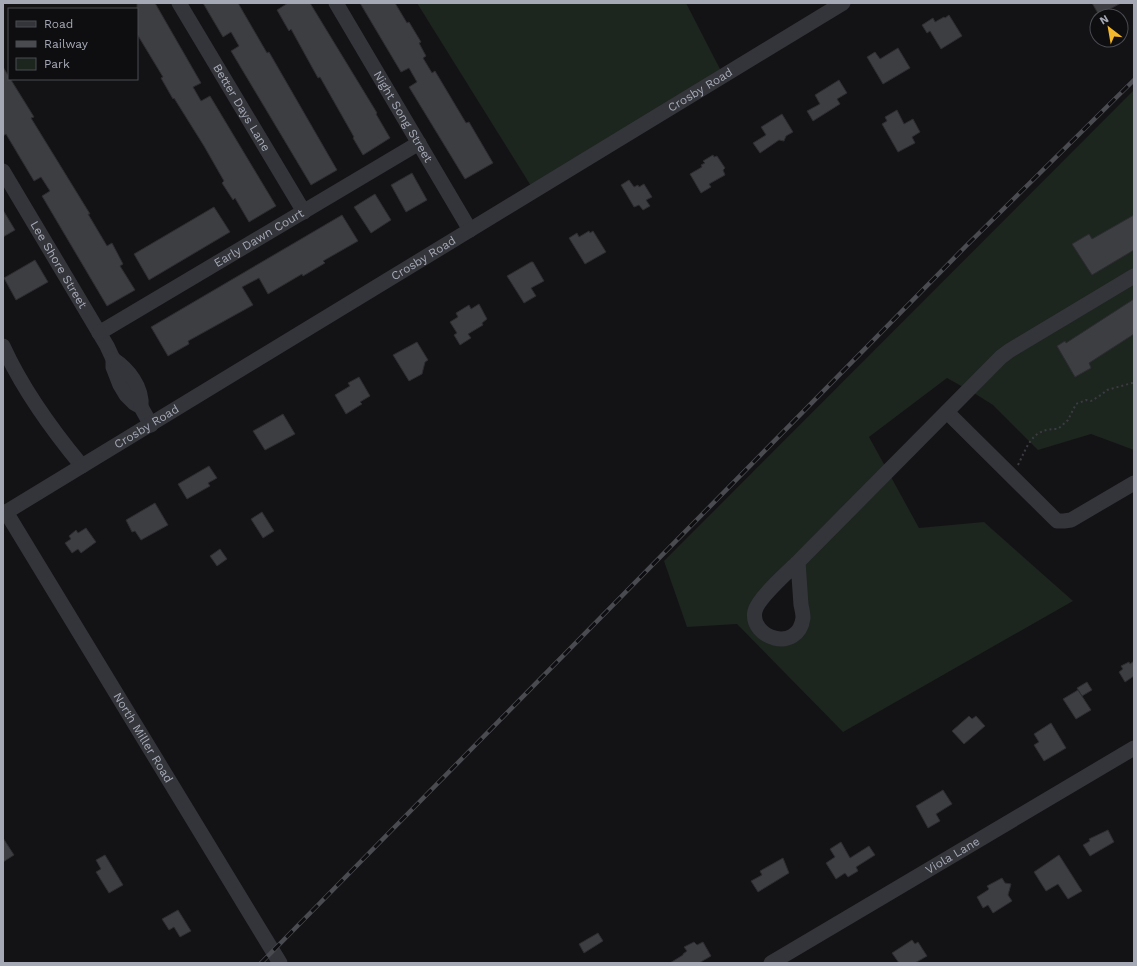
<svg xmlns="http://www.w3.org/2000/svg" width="1137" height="966" font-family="'Work Sans',sans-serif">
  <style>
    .green { fill: #1d251f }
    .building { fill: #3d3e42; stroke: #2d2d31 }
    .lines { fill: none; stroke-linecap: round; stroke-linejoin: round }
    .path { stroke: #3a3c41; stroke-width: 2; stroke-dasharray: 2 3; stroke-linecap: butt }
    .minor { stroke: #34353a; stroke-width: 15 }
    .rail-casing { stroke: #494b51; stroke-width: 4.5 }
    .rail { stroke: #0e0e10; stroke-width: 3; stroke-dasharray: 9; stroke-linecap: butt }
    .labels { text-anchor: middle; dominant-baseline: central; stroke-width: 3; stroke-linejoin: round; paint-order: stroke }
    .street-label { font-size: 12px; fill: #a5a9b6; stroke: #0e0e10 }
  </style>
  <rect width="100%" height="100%" fill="#131315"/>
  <!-- green -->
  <g class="green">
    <polygon points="417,3 686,3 721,71 531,186"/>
    <polygon points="1134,90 1134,269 963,387 947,378 869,437 885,466 795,556 792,557 792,560 750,621 792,643 804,565 891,477 919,528 984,522 1073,601 843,732 737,624 687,627 664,561"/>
    <polygon points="1134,283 1134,450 1091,434 1038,450 993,405 974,393 1005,362"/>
  </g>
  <!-- building -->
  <g class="building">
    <polygon points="137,3 155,3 201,83 193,87 201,101 210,96 276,206 249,222 235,198 233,200 222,183 224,181 204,146 174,98 173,99 161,78 163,77 137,34"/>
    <polygon points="203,3 238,3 267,53 269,52 337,170 311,185 231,51 239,46 231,32 223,37"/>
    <polygon points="288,3 310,3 377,113 376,114 390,138 363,155 353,138 354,137 320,77 318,78 291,29 289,31 277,10"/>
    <polygon points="360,3 395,3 407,23 409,22 421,42 419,43 426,56 423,58 432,73 435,71 466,123 469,122 493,163 465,179 409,87 417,82 409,68 401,72"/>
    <polygon points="1092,3 1121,3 1099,15"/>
    <polygon points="949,15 962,36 941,49 930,31 927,33 922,25 933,18 935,22 944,17 945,18"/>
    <polygon points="898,48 910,68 883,84 867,57 875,52 880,59"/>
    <polygon points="3,67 34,117 31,118 90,214 88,214 107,246 112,243 123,264 120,266 135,290 107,306 42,196 50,191 41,177 34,181 6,134 3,136"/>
    <polygon points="839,80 847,93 837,99 840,104 813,121 807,111 820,104 815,95"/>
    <polygon points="897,110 904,124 913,119 920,132 912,137 915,143 898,152 882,124 887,121 885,117"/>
    <polygon points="782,114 793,132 786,136 784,141 779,140 760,153 753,143 766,135 761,127"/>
    <polygon points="713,155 714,157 717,156 725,168 723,170 725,175 709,184 711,187 701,193 690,174 702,167 701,165 705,163 703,161"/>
    <polygon points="412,173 427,200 406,212 391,185"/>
    <polygon points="629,180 634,187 638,185 639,187 644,184 652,197 646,200 650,206 643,210 639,205 634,207 621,185"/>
    <polygon points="375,194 391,220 371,233 354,207"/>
    <polygon points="214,207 230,232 149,280 134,254"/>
    <polygon points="3,210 15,230 3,237"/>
    <polygon points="342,215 358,241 323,261 325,263 303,276 302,274 268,294 259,278 242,287 253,305 188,341 189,344 168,356 151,327"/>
    <polygon points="1134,215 1134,250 1092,275 1072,244 1089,234 1092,239"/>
    <polygon points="589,231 590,233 593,231 606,252 585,264 569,238 577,233 579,237"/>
    <polygon points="35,260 48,282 16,300 4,278"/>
    <polygon points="531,262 533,262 544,281 531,288 536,296 524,303 507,276"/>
    <polygon points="1134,299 1134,334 1089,363 1091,368 1075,377 1057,346 1065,341 1066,343"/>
    <polygon points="479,304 487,319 482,323 483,325 468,334 471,338 460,345 454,335 457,333 450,322 458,317 456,313 469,305 471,309"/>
    <polygon points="417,342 428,360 425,362 422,374 409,381 393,355"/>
    <polygon points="359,377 370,396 360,402 362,404 346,414 335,395 350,386 348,383"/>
    <polygon points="283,414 295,434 265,450 253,431"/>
    <polygon points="209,466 217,478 208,483 210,486 187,499 178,484"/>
    <polygon points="155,503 168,525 141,540 135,531 132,532 126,520"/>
    <polygon points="262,512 274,531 263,538 251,519"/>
    <polygon points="86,528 96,542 81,553 78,549 72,553 65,543 71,539 69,536 76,530 78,533"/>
    <polygon points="220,549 227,559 217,566 210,556"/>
    <polygon points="1134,661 1134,676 1125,682 1119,672 1123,669 1121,666 1129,662 1130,664"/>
    <polygon points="1087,682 1092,690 1082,696 1077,688"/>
    <polygon points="1078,690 1091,710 1076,719 1063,699"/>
    <polygon points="969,716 972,719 976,716 985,726 964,744 952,731"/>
    <polygon points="1051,723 1066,748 1044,761 1034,745 1039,742 1034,734"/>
    <polygon points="943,790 952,804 936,814 940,821 928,828 916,806"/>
    <polygon points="1108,830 1114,842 1090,856 1083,845 1090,841 1089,839"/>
    <polygon points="3,838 14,855 3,862"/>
    <polygon points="841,842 850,858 869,846 875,855 856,867 858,871 848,877 845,873 836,879 826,863 835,857 830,849"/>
    <polygon points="105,855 123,885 109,893 96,872 101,869 96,860"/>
    <polygon points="1059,855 1082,891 1068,899 1058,884 1046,891 1034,872"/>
    <polygon points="783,858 789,873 758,892 751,881 762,875 760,871"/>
    <polygon points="1002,878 1005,883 1011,884 1008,895 1012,901 993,913 988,905 983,908 977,897 988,890 989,889 987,886"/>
    <polygon points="178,910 191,931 180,937 174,927 169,930 162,919"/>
    <polygon points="598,933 603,941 584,953 579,944"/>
    <polygon points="912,940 915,944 918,942 927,956 915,963 899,963 892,953"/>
    <polygon points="694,942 697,945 703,942 711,956 699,963 670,963 683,955 683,954 687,951 684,947"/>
  </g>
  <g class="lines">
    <!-- path -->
    <path class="path" d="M1018,465C1028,445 1032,428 1058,429L1068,420L1076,404L1086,400L1091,401L1101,395L1107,390L1132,383L1134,381"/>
    <!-- minor -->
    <g class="minor">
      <path id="s1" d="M179,3L304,212"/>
      <path id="s2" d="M336,3L470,230"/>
      <path id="s3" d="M3,171L107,346L113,359V367L120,385L126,395L134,403L141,407L151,425"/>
      <path id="s4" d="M99,333L419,143"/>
      <path d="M3,346C22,388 53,431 82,466"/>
      <path d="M113,359C128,369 143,387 141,407"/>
      <polyline points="947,412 1057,521 1064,521 1071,520 1134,483"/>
      <path id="s5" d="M6,512L280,963"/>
      <path id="s6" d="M3,514L843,3"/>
      <path d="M798,562C799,577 800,591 801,605C802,609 803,614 803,618C798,654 749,638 755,611C758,598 788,572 798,562L1001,357L1009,351L1134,276"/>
      <path id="s7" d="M771,963L1134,748"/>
    </g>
    <!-- rail casing -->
    <g class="rail-casing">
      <polyline id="rail" points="261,963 966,246 1134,80"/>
    </g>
    <!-- rail -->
    <use href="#rail" class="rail"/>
  </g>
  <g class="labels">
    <!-- street labels -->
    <g class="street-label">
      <text stroke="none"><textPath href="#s6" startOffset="816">Crosby Road</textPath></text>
      <text stroke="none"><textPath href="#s1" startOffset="122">Better Days Lane</textPath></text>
      <text stroke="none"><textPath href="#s2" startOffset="132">Night Song Street</textPath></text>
      <text stroke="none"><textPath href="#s4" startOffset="186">Early Dawn Court</textPath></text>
      <text stroke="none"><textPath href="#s6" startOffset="492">Crosby Road</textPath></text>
      <text stroke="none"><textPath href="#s3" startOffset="109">Lee Shore Street</textPath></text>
      <text stroke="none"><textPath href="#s6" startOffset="168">Crosby Road</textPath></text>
      <text stroke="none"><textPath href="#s5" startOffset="264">North Miller Road</textPath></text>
      <text stroke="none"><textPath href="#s7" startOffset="211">Viola Lane</textPath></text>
    </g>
  </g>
  <!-- border -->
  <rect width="1137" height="966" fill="none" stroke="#a5a9b6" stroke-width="8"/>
  <!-- legend -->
  <rect x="8" y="8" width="130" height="72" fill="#0e0e10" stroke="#4a4c52"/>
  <rect x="16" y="21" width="20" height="6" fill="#34353a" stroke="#4a4c52"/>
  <text x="44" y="28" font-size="12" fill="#a5a9b6">Road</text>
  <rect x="16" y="41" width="20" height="6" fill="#494b51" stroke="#4a4c52"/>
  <text x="44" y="48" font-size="12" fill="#a5a9b6">Railway</text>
  <rect x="16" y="58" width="20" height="12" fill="#1d251f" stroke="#4a4c52"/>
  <text x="44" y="68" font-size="12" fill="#a5a9b6">Park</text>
  <!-- north arrow -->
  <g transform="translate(1109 28) rotate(329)"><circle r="19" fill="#0e0e10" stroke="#4a4c52"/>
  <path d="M0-3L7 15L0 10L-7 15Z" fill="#f4b82c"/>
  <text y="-6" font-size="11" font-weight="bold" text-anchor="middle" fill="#a5a9b6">N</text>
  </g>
</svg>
